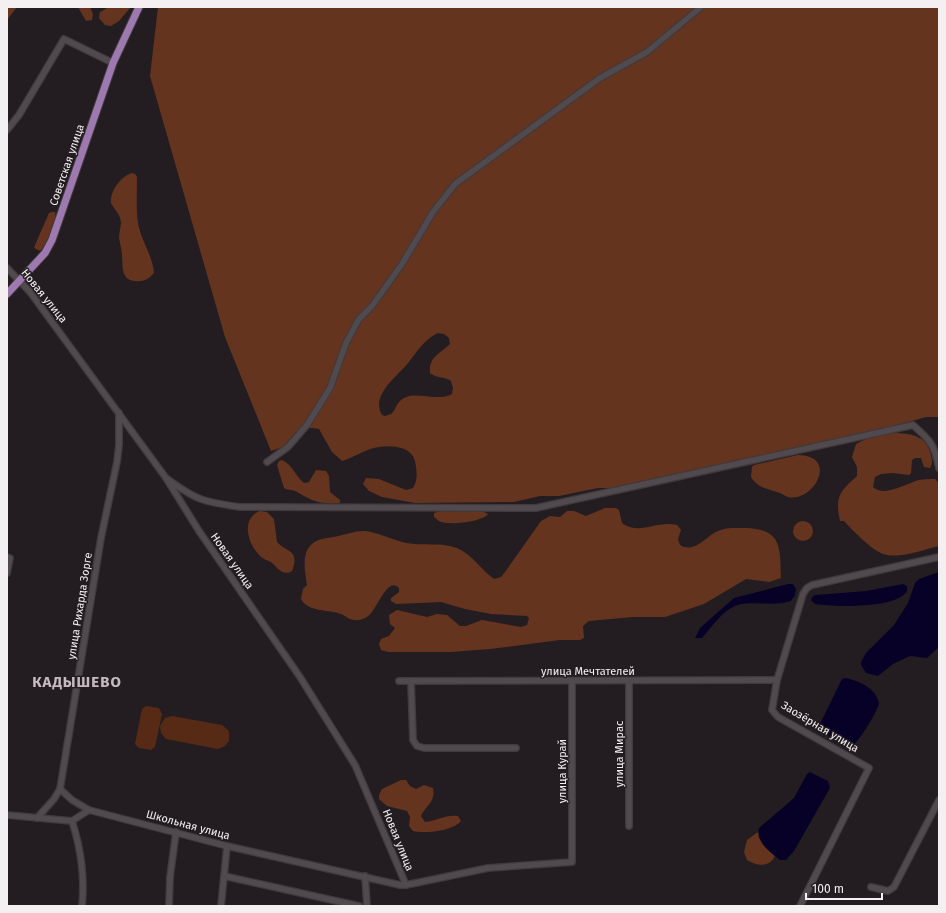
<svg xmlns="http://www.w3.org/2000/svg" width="946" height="913" font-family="'Fira Sans',sans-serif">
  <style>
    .green { fill: #572a16 }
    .forest { fill: #64341f; fill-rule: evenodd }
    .water { fill: #080127 }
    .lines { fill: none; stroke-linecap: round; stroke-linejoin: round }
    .minor-casing { stroke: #403a3d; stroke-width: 8 }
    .major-casing { stroke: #403a3d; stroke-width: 9 }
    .minor { stroke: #50494d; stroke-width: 5.5 }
    .major { stroke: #9e79b0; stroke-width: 7 }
    .labels { text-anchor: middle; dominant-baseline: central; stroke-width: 3; stroke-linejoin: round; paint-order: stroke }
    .street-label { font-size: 11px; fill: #f4f0f2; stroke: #231d21 }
    .district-label { font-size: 15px; font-weight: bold; letter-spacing: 1px; fill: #c4bbc0; stroke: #231d21 }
  </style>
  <rect width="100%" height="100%" fill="#231d21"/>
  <!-- green -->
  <g class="green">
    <polygon points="146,706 159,708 162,714 155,747 151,750 139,748 135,744 142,709"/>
    <polygon points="172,716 222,725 229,731 229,741 225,746 218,749 166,739 161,733 160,726 165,718"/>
  </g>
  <!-- forest -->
  <g class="forest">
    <polygon points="7,7 17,7 7,20"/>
    <polygon points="78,7 90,7 93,14 92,20 86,21"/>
    <polygon points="109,7 131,7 119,21 111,26 105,25 99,18 100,12"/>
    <path d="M158,7H939V417H926L869,433L610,488H598L559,496H540L514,502L415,503L382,497L369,491L363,484L366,478L379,479L406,490L413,488C418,480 417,471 415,461C410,444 387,445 374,448C364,450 353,458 342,461L332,452L319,429L304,427L296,432L283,447L271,451L225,337L150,76ZM438,333L444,334L449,338L450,344C441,353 428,357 430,373C437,379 444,376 451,381L453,388L452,394C436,403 413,388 400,401C396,405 395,411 391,414L385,416L382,415C370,395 398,376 408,363C418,351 423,340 438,333Z"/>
    <path d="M132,173L135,174L137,177C137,192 136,209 138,223C141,241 153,256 154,273C149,279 144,282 135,281C121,280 123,267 122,256C122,250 120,244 119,238C119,232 121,227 121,222C120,214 114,209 111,203C110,191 121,176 132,173Z"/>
    <path d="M52,212H55C58,221 46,245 40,251L34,248L35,245L49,213Z"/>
    <path d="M894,433C910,433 926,436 930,452C932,458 933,463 930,468L924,467L921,458H915L912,460L911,473L909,475L892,473L881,474L875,477L873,487C884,498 907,483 919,480C924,479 929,479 935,479L939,483V546C922,550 900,559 883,554C872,550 852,530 844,521H840C835,497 839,492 857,476V467L852,457L856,444L868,438Z"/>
    <path d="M798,455C840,456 813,503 788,497C785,496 781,493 777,492C766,488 758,488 751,477L752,467L754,465Z"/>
    <path d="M282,460C293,465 295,476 304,483L309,482L316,470L326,471L329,476L330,492L340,500V503C319,504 314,502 297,492C293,489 289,491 284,488L277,465L279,461Z"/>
    <path d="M605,508H616L619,510L622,523C639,536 657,520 677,525L681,530L678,539L680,545C695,554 706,536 718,531C726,527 736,528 745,528C782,529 780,547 781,578L769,582L746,579L704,604L665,617H633L589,621L583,626L584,638L580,640H560L490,649L451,652H388L381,650L379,644L381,639L389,636L395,628L390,624L389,615L397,610L427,617L437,614L447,615L460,626H466L482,620L521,627L527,625L529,618L527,616L491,614L465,609L441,602L396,604L391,601V598L399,592V588C387,575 377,611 367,617C363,619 358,621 355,620C349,620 346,616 341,614C329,609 309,613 301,599L303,589L307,585C305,572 301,553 312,544C318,538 331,538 338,536C349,534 359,529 371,532C383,535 394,540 406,543C423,546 440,542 457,548C473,555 481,570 494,579L501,577L505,572L541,521L550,516L560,517L567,511H574L586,516Z"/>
    <path d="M444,510L482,511L488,514C483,522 447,526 439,521C437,520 436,518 434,517V513Z"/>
    <path d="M260,511L267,512L274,519L277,542C287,553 300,549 292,571C283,577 277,567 271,562C267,560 263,559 260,556C248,544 240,519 260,511Z"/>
    <circle cx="803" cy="531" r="10"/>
    <path d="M401,780H406L410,786L416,789L424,785L433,788C436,802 426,805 421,816L425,822C436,821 447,814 458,816L461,821C453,831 425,834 413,831L409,826L410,817L407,811L387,806L379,799V795L382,789Z"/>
    <path d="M758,832L759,838L775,856C769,868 757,866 747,860L744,852L747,840Z"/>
  </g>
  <!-- water -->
  <g class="water">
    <polygon points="939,572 939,647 927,658 910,656 893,664 878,676 866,673 861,665 861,662 866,653 894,625 908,603 915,583 919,579"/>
    <path d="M788,584H793L796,589L795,595L791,601C774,607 750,600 735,606C722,611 711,628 702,638H695L700,628L734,598Z"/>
    <path d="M903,584L907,586V591C897,609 833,607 815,604L811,600L813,596L816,595L866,591Z"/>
    <path d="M845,678C859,681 875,687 879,703C878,711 856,747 849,748L836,742L820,729L819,726L842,679Z"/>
    <path d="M810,772L828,781L830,788L794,851L786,860H780C770,852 756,843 759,828L794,798L807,774Z"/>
  </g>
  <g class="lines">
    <!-- minor casing -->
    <g class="minor-casing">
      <g id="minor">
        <polyline points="7,130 19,115 64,39 113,63"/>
        <polyline points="7,268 30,292 166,478 199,531 300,677 355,765 406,885"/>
        <polyline points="267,462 288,447 307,425 330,388 346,343 359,319 372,306 402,264 433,212 455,184 600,78 647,52 701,7"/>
        <path d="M166,478C196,500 203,502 240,507L536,508L913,425C931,441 934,444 939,468"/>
        <polyline points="7,557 10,558 7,573"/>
        <polyline points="399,681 777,680"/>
        <polyline points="411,681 413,740 417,746 424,748 516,748"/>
        <polyline points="60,789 72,800 89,810"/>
        <polyline points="7,815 72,821 89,810 227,846 400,885 406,885 488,868 572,862 572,681"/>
        <polyline points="37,818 54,799 60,789 101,538 117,462 119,445 119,413"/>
        <path d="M72,821C81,849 85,876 82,906"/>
        <polyline points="629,826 629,681"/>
        <polyline points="224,876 359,906"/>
        <polyline points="365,876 367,906"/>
        <polyline points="871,887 888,891 894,887 939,800"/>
        <polyline points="169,906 170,877 176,832"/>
        <polyline points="221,906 227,846"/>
        <polyline points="800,906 869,768 778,717 772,710 777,680 803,594 807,588 812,585 939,557"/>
      </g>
    </g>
    <!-- major casing -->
    <g class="major-casing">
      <polyline id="major" points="7,294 45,253 52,240 113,63 139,7"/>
    </g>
    <!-- minor -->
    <use href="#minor" class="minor"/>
    <!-- major -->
    <use href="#major" class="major"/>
  </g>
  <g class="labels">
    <!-- street labels -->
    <g class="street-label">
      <text transform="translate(67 165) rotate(-71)">Советская улица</text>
      <text transform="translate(44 296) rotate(51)">Новая улица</text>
      <text transform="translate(232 561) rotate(55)">Новая улица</text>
      <text transform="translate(80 606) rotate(-81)">улица Рихарда Зорге</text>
      <text x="588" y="671">улица Мечтателей</text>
      <text transform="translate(820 727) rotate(31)">Заозёрная улица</text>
      <text transform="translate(619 754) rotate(-90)">улица Мирас</text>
      <text transform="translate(562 771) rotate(-90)">улица Курай</text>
      <text transform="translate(188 825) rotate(15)">Школьная улица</text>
      <text transform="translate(398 840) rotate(68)">Новая улица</text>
    </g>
    <!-- district labels -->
    <g class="district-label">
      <text x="77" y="682">КАДЫШЕВО</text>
    </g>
  </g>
  <!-- border -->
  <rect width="946" height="913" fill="none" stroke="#f4f0f2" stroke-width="16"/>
  <!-- scale -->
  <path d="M806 893v6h76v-6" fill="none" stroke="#f4f0f2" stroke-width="2"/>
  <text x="812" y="893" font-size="12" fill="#f4f0f2" stroke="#231d21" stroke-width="3" paint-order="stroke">100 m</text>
</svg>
